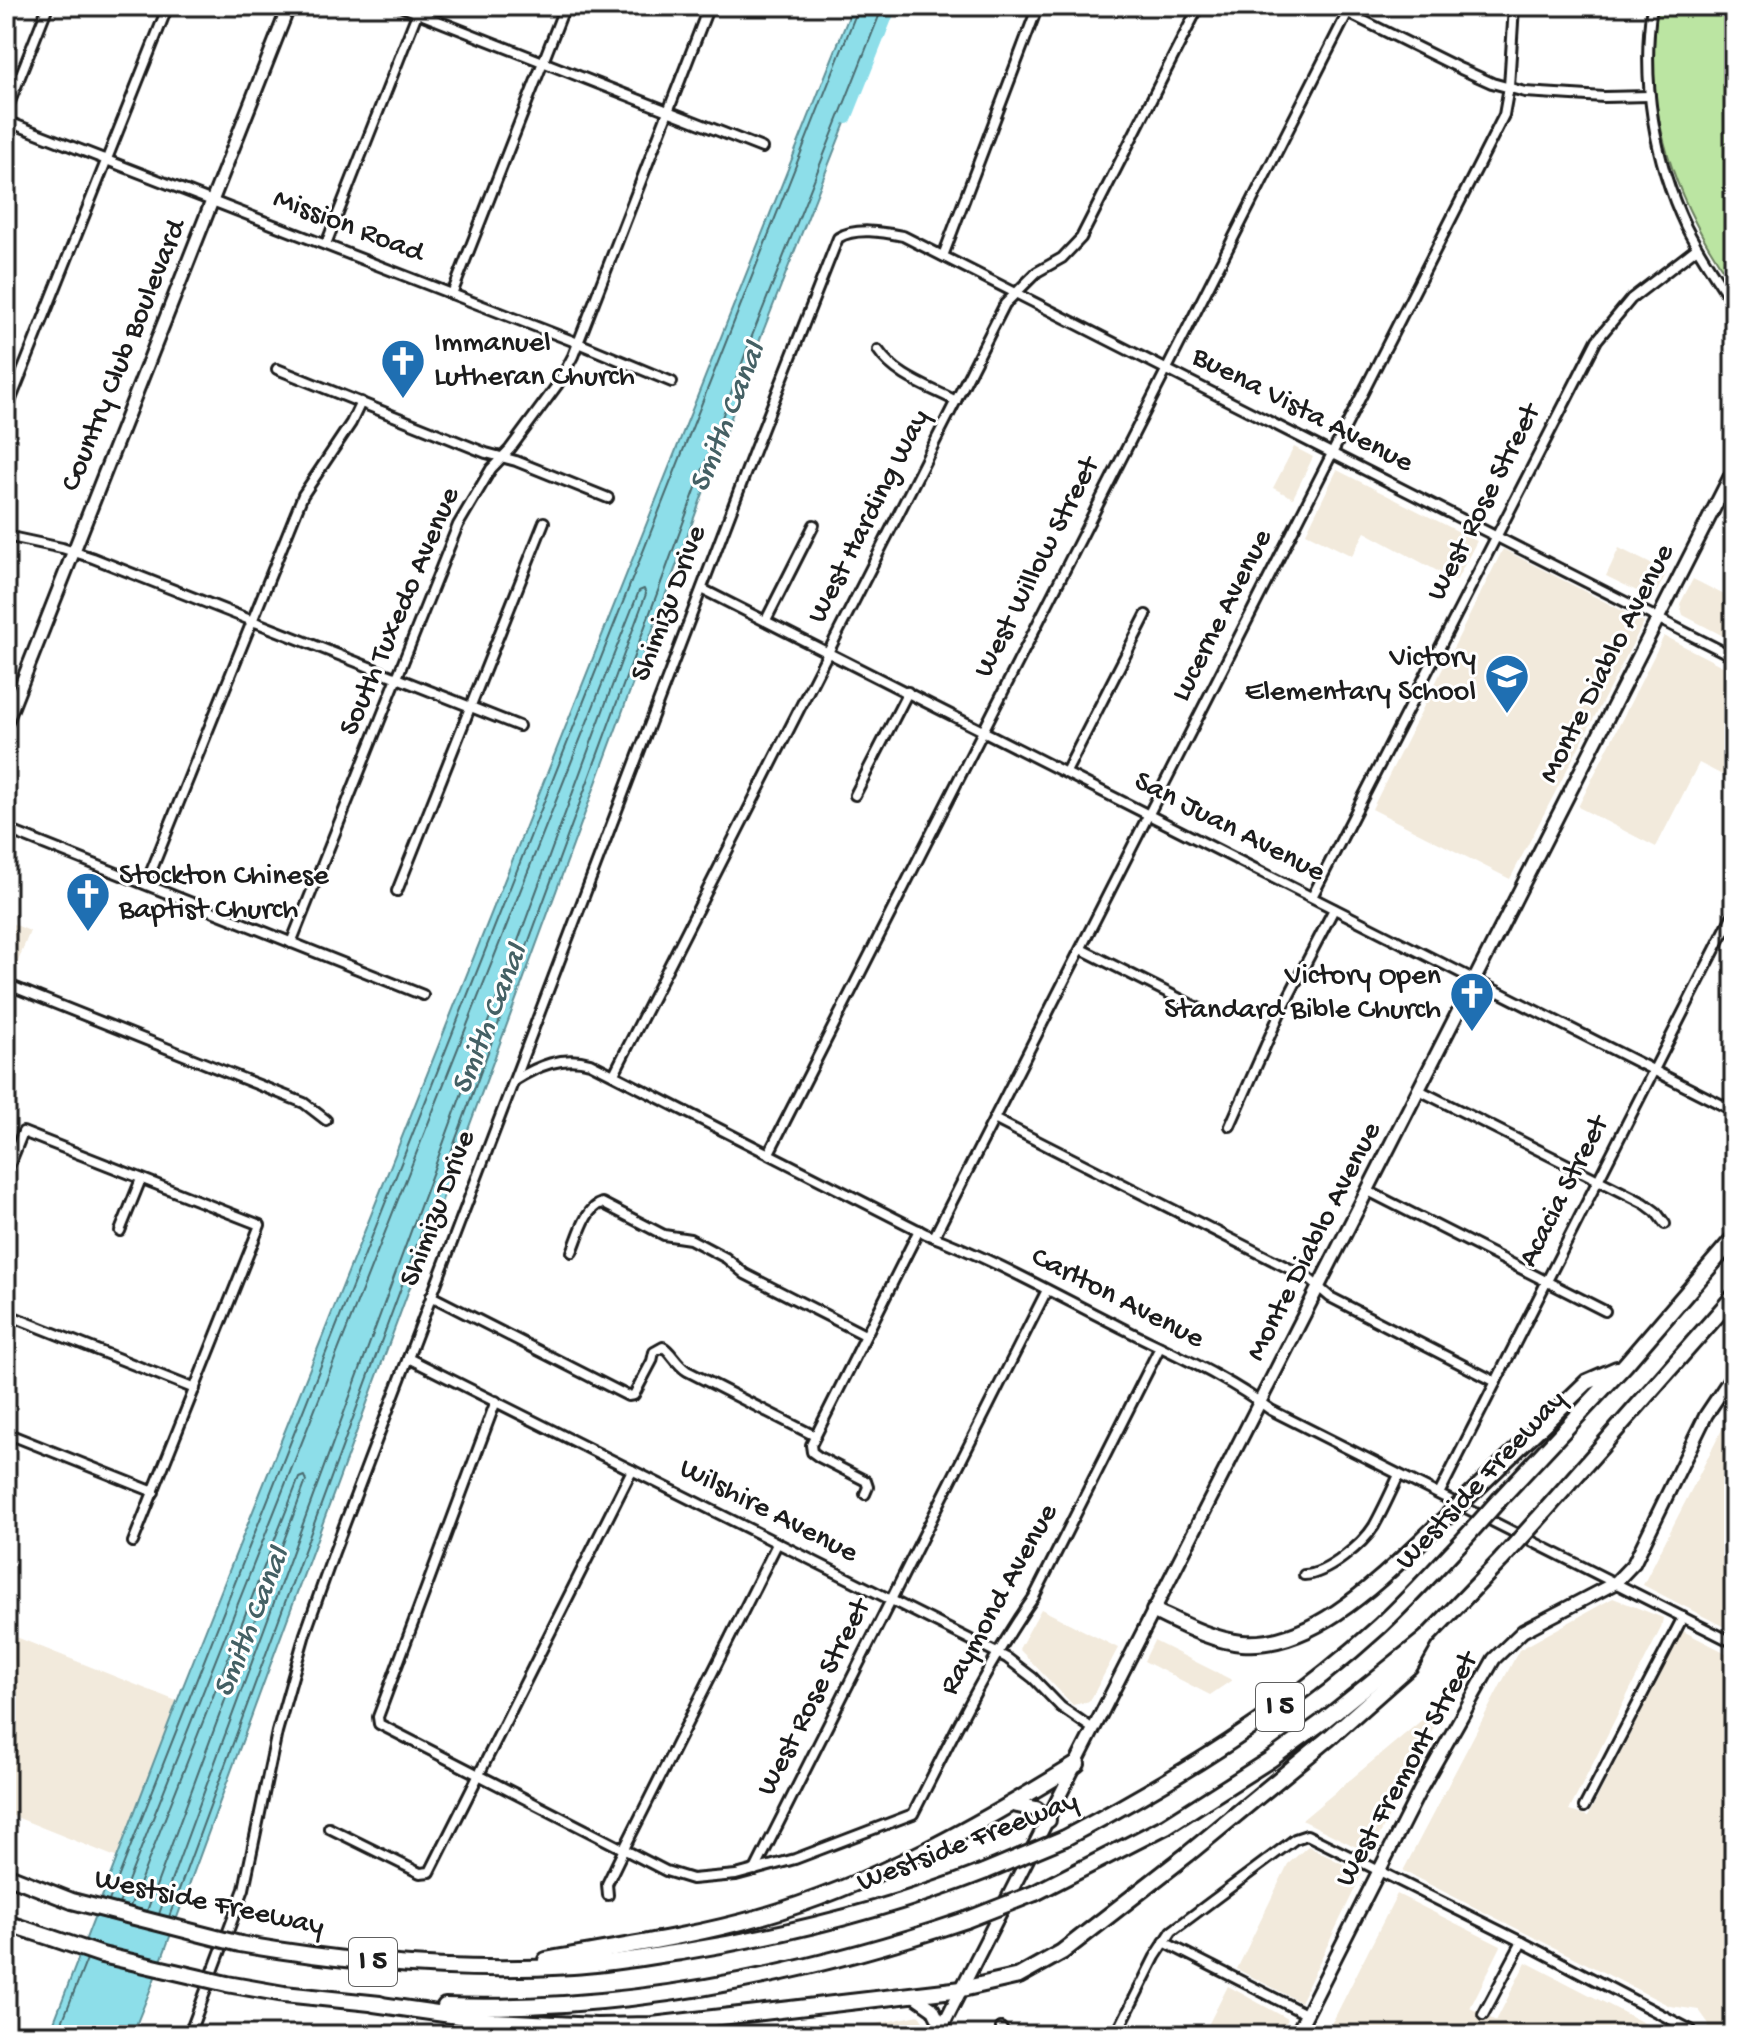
<svg xmlns="http://www.w3.org/2000/svg" width="1740" height="2041" font-family="'Gochi Hand',sans-serif">
  <style>
    .built { fill: #f2eadc }
    .green { fill: #bbe5a2; stroke: #6c805f; stroke-width: 2 }
    .water { fill: #8ddee9; stroke: #609097; stroke-width: 2 }
    .lines { fill: none; stroke-linecap: round; stroke-linejoin: round }
    .shore { stroke: #496a6e; stroke-width: 2 }
    .canal { stroke: #8ddee9; stroke-width: 10 }
    .street-casing { stroke: #1c1c1c; stroke-width: 14 }
    .secondary-casing { stroke: #1c1c1c; stroke-width: 17 }
    .highway-casing { stroke: #1c1c1c; stroke-width: 20 }
    .street { stroke: #fff; stroke-width: 8 }
    .secondary { stroke: #fff; stroke-width: 11 }
    .highway { stroke: #fff; stroke-width: 14 }
    .highway-bridge-casing { stroke: #1c1c1c; stroke-width: 20; stroke-linecap: butt }
    .highway-bridge { stroke: #fff; stroke-width: 14 }
    .labels { text-anchor: middle; dominant-baseline: central; stroke-width: 6; stroke-linejoin: round; paint-order: stroke }
    .shield { fill: #fff; stroke: #606060; stroke-width: 2 }
    .shield-label { font-size: 28px; font-weight: bold; fill: #1c1c1c }
    .street-label { font-size: 30px; fill: #1c1c1c; stroke: #fff }
    .poi-label { font-size: 30px; fill: #1c1c1c; stroke: #fff; text-anchor: start }
    .water-label { font-size: 32px; font-style: italic; fill: #446064; stroke: #fff }
  </style>
  <rect width="100%" height="100%" fill="#fff"/>
  <filter id="ink" filterUnits="userSpaceOnUse"><feTurbulence type="fractalNoise" baseFrequency=".0125" numOctaves="2"/><feDisplacementMap in="SourceGraphic" scale="16" xChannelSelector="R" yChannelSelector="G"/><feConvolveMatrix kernelMatrix="1 2 1 2 8 2 1 2 1" color-interpolation-filters="sRGB"/></filter>
  <g filter="url(#ink)">
    <!-- built -->
    <g class="built">
      <polygon points="1294,447 1313,457 1293,498 1273,488"/>
      <polygon points="1337,470 1477,541 1456,581 1365,532 1352,556 1306,533"/>
      <polygon points="1619,548 1667,572 1657,591 1647,596 1606,576"/>
      <polygon points="1503,549 1644,622 1510,879 1372,809"/>
      <polygon points="1693,579 1734,600 1734,635 1731,640 1683,615 1680,604"/>
      <polygon points="1664,636 1734,672 1734,781 1699,763 1656,847 1578,807"/>
      <polygon points="6,921 30,931 13,974 6,972"/>
      <polygon points="1734,1406 1734,1632 1643,1585"/>
      <polygon points="1613,1598 1663,1618 1661,1628 1569,1811 1588,1816 1683,1631 1734,1657 1734,2035 1707,2035 1709,2024 1699,2010 1670,2006 1403,1871 1519,1650"/>
      <polygon points="1041,1609 1118,1648 1090,1701 1073,1705 1019,1649"/>
      <polygon points="6,1633 179,1702 118,1858 6,1813"/>
      <polygon points="1154,1641 1232,1680 1210,1695 1144,1661"/>
      <polygon points="1456,1683 1370,1854 1302,1820 1429,1714"/>
      <polygon points="1308,1846 1362,1874 1300,2002 1237,1969 1288,1864"/>
      <polygon points="1397,1894 1501,1946 1470,2008 1496,2021 1526,1962 1667,2035 1326,2035"/>
      <polygon points="1228,1986 1288,2019 1279,2035 1203,2035"/>
      <polygon points="919,2015 927,2028 924,2035 824,2035"/>
    </g>
    <!-- green -->
    <path class="green" d="M1653,6H1734V286C1673,200 1645,113 1653,6Z"/>
    <!-- water -->
    <polygon class="water" points="853,6 891,6 760,339 151,1988 132,2035 49,2035 176,1704"/>
    <g class="lines">
      <!-- shore -->
      <g class="shore">
        <polyline points="109,1901 859,6"/>
        <polyline points="119,1904 639,591 644,589 646,594 159,1914"/>
        <polyline points="130,1907 299,1478 304,1476 306,1481 147,1911"/>
        <polyline points="169,1917 752,336 883,6"/>
        <polyline points="57,2035 87,1959"/>
      </g>
      <!-- canal -->
      <polyline class="canal" points="847,119 892,6"/>
      <!-- street casing -->
      <g class="street-casing">
        <g id="street">
          <polyline points="400,6 762,148"/>
          <polyline points="1334,6 1461,69 1492,83 1525,92 1604,97 1650,96"/>
          <path d="M1652,6C1641,80 1654,160 1686,227C1700,255 1717,279 1734,305"/>
          <polyline points="6,112 48,6"/>
          <polyline points="6,121 578,343 672,382"/>
          <polyline points="326,244 420,6"/>
          <polyline points="943,256 1038,6"/>
          <polyline points="452,294 565,6"/>
          <path d="M878,350C895,376 929,387 956,401"/>
          <polyline points="277,369 486,453 516,461 608,498"/>
          <polyline points="6,412 168,6"/>
          <polyline points="6,536 62,548 93,558 519,726"/>
          <polyline points="702,589 1734,1111"/>
          <polyline points="766,620 814,525"/>
          <polyline points="1066,772 1146,615"/>
          <polyline points="855,795 908,692"/>
          <polyline points="6,829 423,995"/>
          <polyline points="146,884 303,495 351,423 361,402"/>
          <polyline points="397,891 544,522"/>
          <polyline points="1312,897 1597,340 1631,299 1697,248"/>
          <polyline points="291,943 458,525 491,469 510,449 558,384 573,356 709,6"/>
          <polyline points="1081,949 1204,1011"/>
          <polyline points="6,984 304,1103 326,1120"/>
          <polyline points="614,1074 1005,304 1037,272 1062,258 1081,238 1199,6"/>
          <path d="M515,1080C538,1066 562,1055 590,1063L926,1234C993,1259 1056,1295 1120,1327C1171,1353 1226,1376 1271,1410L1734,1643"/>
          <polyline points="1419,1090 1644,1203 1656,1212 1665,1224"/>
          <polyline points="994,1119 1308,1278 1330,1297 1496,1382"/>
          <polyline points="1230,1126 1280,1013 1334,909"/>
          <polyline points="769,1153 1351,6"/>
          <polyline points="6,1174 23,1132 260,1225 133,1542"/>
          <polyline points="1368,1191 1605,1311"/>
          <polyline points="120,1231 141,1179"/>
          <polyline points="934,1237 1504,115 1509,87 1514,6"/>
          <path d="M572,1252C579,1236 585,1208 602,1203L664,1235L690,1239L726,1258L745,1274L865,1335"/>
          <path d="M431,1296L628,1396L634,1395L652,1361L654,1352L663,1347C671,1351 675,1363 687,1371L815,1436"/>
          <polyline points="6,1314 195,1389"/>
          <polyline points="408,1358 1007,1658 1033,1678 1061,1707 1093,1729"/>
          <path d="M496,1401L378,1717L379,1724L666,1871L692,1879L736,1875L795,1859L913,1814C951,1740 986,1665 1034,1597L1160,1347"/>
          <polyline points="6,1433 154,1492"/>
          <polyline points="865,1494 868,1487 866,1481 819,1457 812,1452 811,1445 919,1230"/>
          <polyline points="1439,1494 1734,912"/>
          <path d="M1304,1575C1326,1575 1363,1544 1374,1526C1383,1510 1391,1492 1399,1475"/>
          <polyline points="1584,1807 1683,1617"/>
          <polyline points="329,1828 420,1873 430,1872 632,1470"/>
          <polyline points="755,1870 1047,1290"/>
          <polyline points="608,1895 607,1884 624,1849 777,1544"/>
          <polyline points="1164,1942 1306,2014"/>
          <polyline points="1483,2015 1522,1942"/>
          <polyline points="1001,2028 1006,2035"/>
          <path d="M189,2035L244,1889L277,1732L305,1634L334,1552L754,451L838,238C855,227 883,232 903,236L1734,657"/>
          <polyline points="1116,2035 1155,1957 1172,1931 1295,1839 1307,1835 1522,1942 1691,2030"/>
        </g>
      </g>
      <!-- secondary casing -->
      <g class="secondary-casing">
        <g id="secondary">
          <polyline points="6,723 289,6"/>
          <polyline points="913,1995 933,2009 942,2027"/>
          <polyline points="938,2035 1734,469"/>
          <polyline points="1296,2035 1420,1790 1494,1659 1523,1631 1615,1583 1634,1563 1706,1415 1734,1373"/>
        </g>
      </g>
      <!-- highway casing -->
      <g class="highway-casing">
        <g id="highway">
          <polyline points="1476,1489 1587,1382 1617,1369"/>
          <polyline points="1500,1499 1625,1365 1734,1238"/>
          <polyline points="1537,1520 1734,1296"/>
          <path d="M1154,1611C1182,1624 1211,1640 1242,1643C1317,1649 1387,1572 1438,1525"/>
          <polyline points="1013,1804 1036,1809 1048,1820"/>
          <path d="M1065,1838C1177,1779 1286,1712 1380,1626C1410,1598 1437,1568 1465,1538"/>
          <polyline points="6,1875 72,1901"/>
          <polyline points="1035,1893 1166,1826 1271,1759 1322,1722 1426,1638 1502,1559"/>
          <polyline points="6,1923 52,1938"/>
          <path d="M240,1944C350,1963 462,1973 573,1966C609,1964 645,1957 681,1952C786,1935 887,1910 986,1871"/>
          <path d="M546,1960C617,1947 690,1937 760,1917C874,1884 977,1826 1077,1764"/>
          <polyline points="227,1984 284,1994 380,2004"/>
          <polyline points="374,2004 493,2021 596,2026 652,2025 962,1989 1019,1976 1062,1952 1188,1854 1329,1738 1410,1666 1426,1638"/>
          <path d="M445,2006C623,2012 798,1977 966,1920"/>
        </g>
      </g>
      <!-- street -->
      <use href="#street" class="street"/>
      <!-- secondary -->
      <use href="#secondary" class="secondary"/>
      <!-- highway -->
      <use href="#highway" class="highway"/>
      <!-- highway-bridge casing -->
      <g class="highway-bridge-casing">
        <g id="highway-bridge">
          <polyline points="1438,1525 1476,1489"/>
          <polyline points="1465,1538 1500,1499"/>
          <polyline points="1502,1559 1537,1520"/>
          <polyline points="986,1871 1065,1838"/>
          <polyline points="72,1901 240,1944"/>
          <polyline points="966,1920 1035,1893"/>
          <polyline points="52,1938 102,1955 227,1984"/>
        </g>
      </g>
      <!-- highway-bridge -->
      <use href="#highway-bridge" class="highway-bridge"/>
    </g>
  </g>
  <!-- icons -->
  <defs>
    <g id="church-pin" transform="scale(2.3)"><path d="M0 17L-7.5 6A9.5 9.5 0 1 1 7.5 6Z" fill="#1f6fb2" stroke="#fff"/><path d="M-1.2-6h2.4v3.5h3.3v2.4h-3.3V6h-2.4V-.1h-3.3v-2.4h3.3Z" fill="#fff"/></g>
    <g id="school-pin" transform="scale(2.3)"><path d="M0 17L-7.5 6A9.5 9.5 0 1 1 7.5 6Z" fill="#1f6fb2" stroke="#fff"/><path d="M0-5L7-2L0 1L-7-2ZM-4 1L0 2.5L4 1V4Q0 6-4 4Z" fill="#fff"/></g>
  </defs>
  <g fill-rule="evenodd">
    <use href="#church-pin" x="403" y="361"/>
    <use href="#school-pin" x="1507" y="676"/>
    <use href="#church-pin" x="88" y="894"/>
    <use href="#church-pin" x="1472" y="994"/>
  </g>
  <g class="labels">
    <!-- shield labels -->
    <g class="shield">
      <rect x="1256" y="1683" width="48" height="48" rx="6"/>
      <rect x="349" y="1938" width="48" height="48" rx="6"/>
    </g>
    <g class="shield-label">
      <text x="1280" y="1707">I 5</text>
      <text x="373" y="1962">I 5</text>
    </g>
    <!-- street labels -->
    <g class="street-label">
      <text transform="translate(348 227) rotate(21)">Mission Road</text>
      <text transform="translate(125 356) rotate(-68)">Country Club Boulevard</text>
      <text transform="translate(1302 411) rotate(27)">Buena Vista Avenue</text>
      <text transform="translate(1485 503) rotate(-63)">West Rose Street</text>
      <text transform="translate(870 517) rotate(-63)">West Harding Way</text>
      <text transform="translate(1038 568) rotate(-63)">West Willow Street</text>
      <text transform="translate(670 604) rotate(-69)">Shimizu Drive</text>
      <text transform="translate(401 612) rotate(-67)">South Tuxedo Avenue</text>
      <text transform="translate(1223 616) rotate(-63)">Lucerne Avenue</text>
      <text transform="translate(1608 664) rotate(-63)">Monte Diablo Avenue</text>
      <text transform="translate(1229 828) rotate(27)">San Juan Avenue</text>
      <text transform="translate(1565 1192) rotate(-63)">Acacia Street</text>
      <text transform="translate(439 1209) rotate(-69)">Shimizu Drive</text>
      <text transform="translate(1315 1242) rotate(-63)">Monte Diablo Avenue</text>
      <text transform="translate(1117 1299) rotate(27)">Carlton Avenue</text>
      <text transform="translate(1482 1481) rotate(-47)">Westside Freeway</text>
      <text transform="translate(768 1512) rotate(27)">Wilshire Avenue</text>
      <text transform="translate(1000 1600) rotate(-61)">Raymond Avenue</text>
      <text transform="translate(815 1698) rotate(-63)">West Rose Street</text>
      <text transform="translate(1408 1770) rotate(-61)">West Fremont Street</text>
      <text transform="translate(968 1843) rotate(-21)">Westside Freeway</text>
      <text transform="translate(209 1904) rotate(12)">Westside Freeway</text>
    </g>
    <!-- poi labels -->
    <g class="poi-label">
      <text x="434" y="344">Immanuel<tspan x="434" dy="34">Lutheran Church</tspan></text>
      <text x="1476" y="659" text-anchor="end">Victory<tspan x="1476" dy="34">Elementary School</tspan></text>
      <text x="119" y="877">Stockton Chinese<tspan x="119" dy="34">Baptist Church</tspan></text>
      <text x="1441" y="977" text-anchor="end">Victory Open<tspan x="1441" dy="34">Standard Bible Church</tspan></text>
    </g>
    <!-- water labels -->
    <g class="water-label">
      <text transform="translate(729 418) rotate(-68)">Smith Canal</text>
      <text transform="translate(491 1020) rotate(-68)">Smith Canal</text>
      <text transform="translate(253 1623) rotate(-68)">Smith Canal</text>
    </g>
  </g>
  <!-- margin -->
  <rect width="1740" height="2041" fill="none" stroke="#fff" stroke-width="32"/>
  <rect x="16" y="16" width="1708" height="2009" fill="none" stroke="#1c1c1c" stroke-width="3" filter="url(#ink)"/>
</svg>
